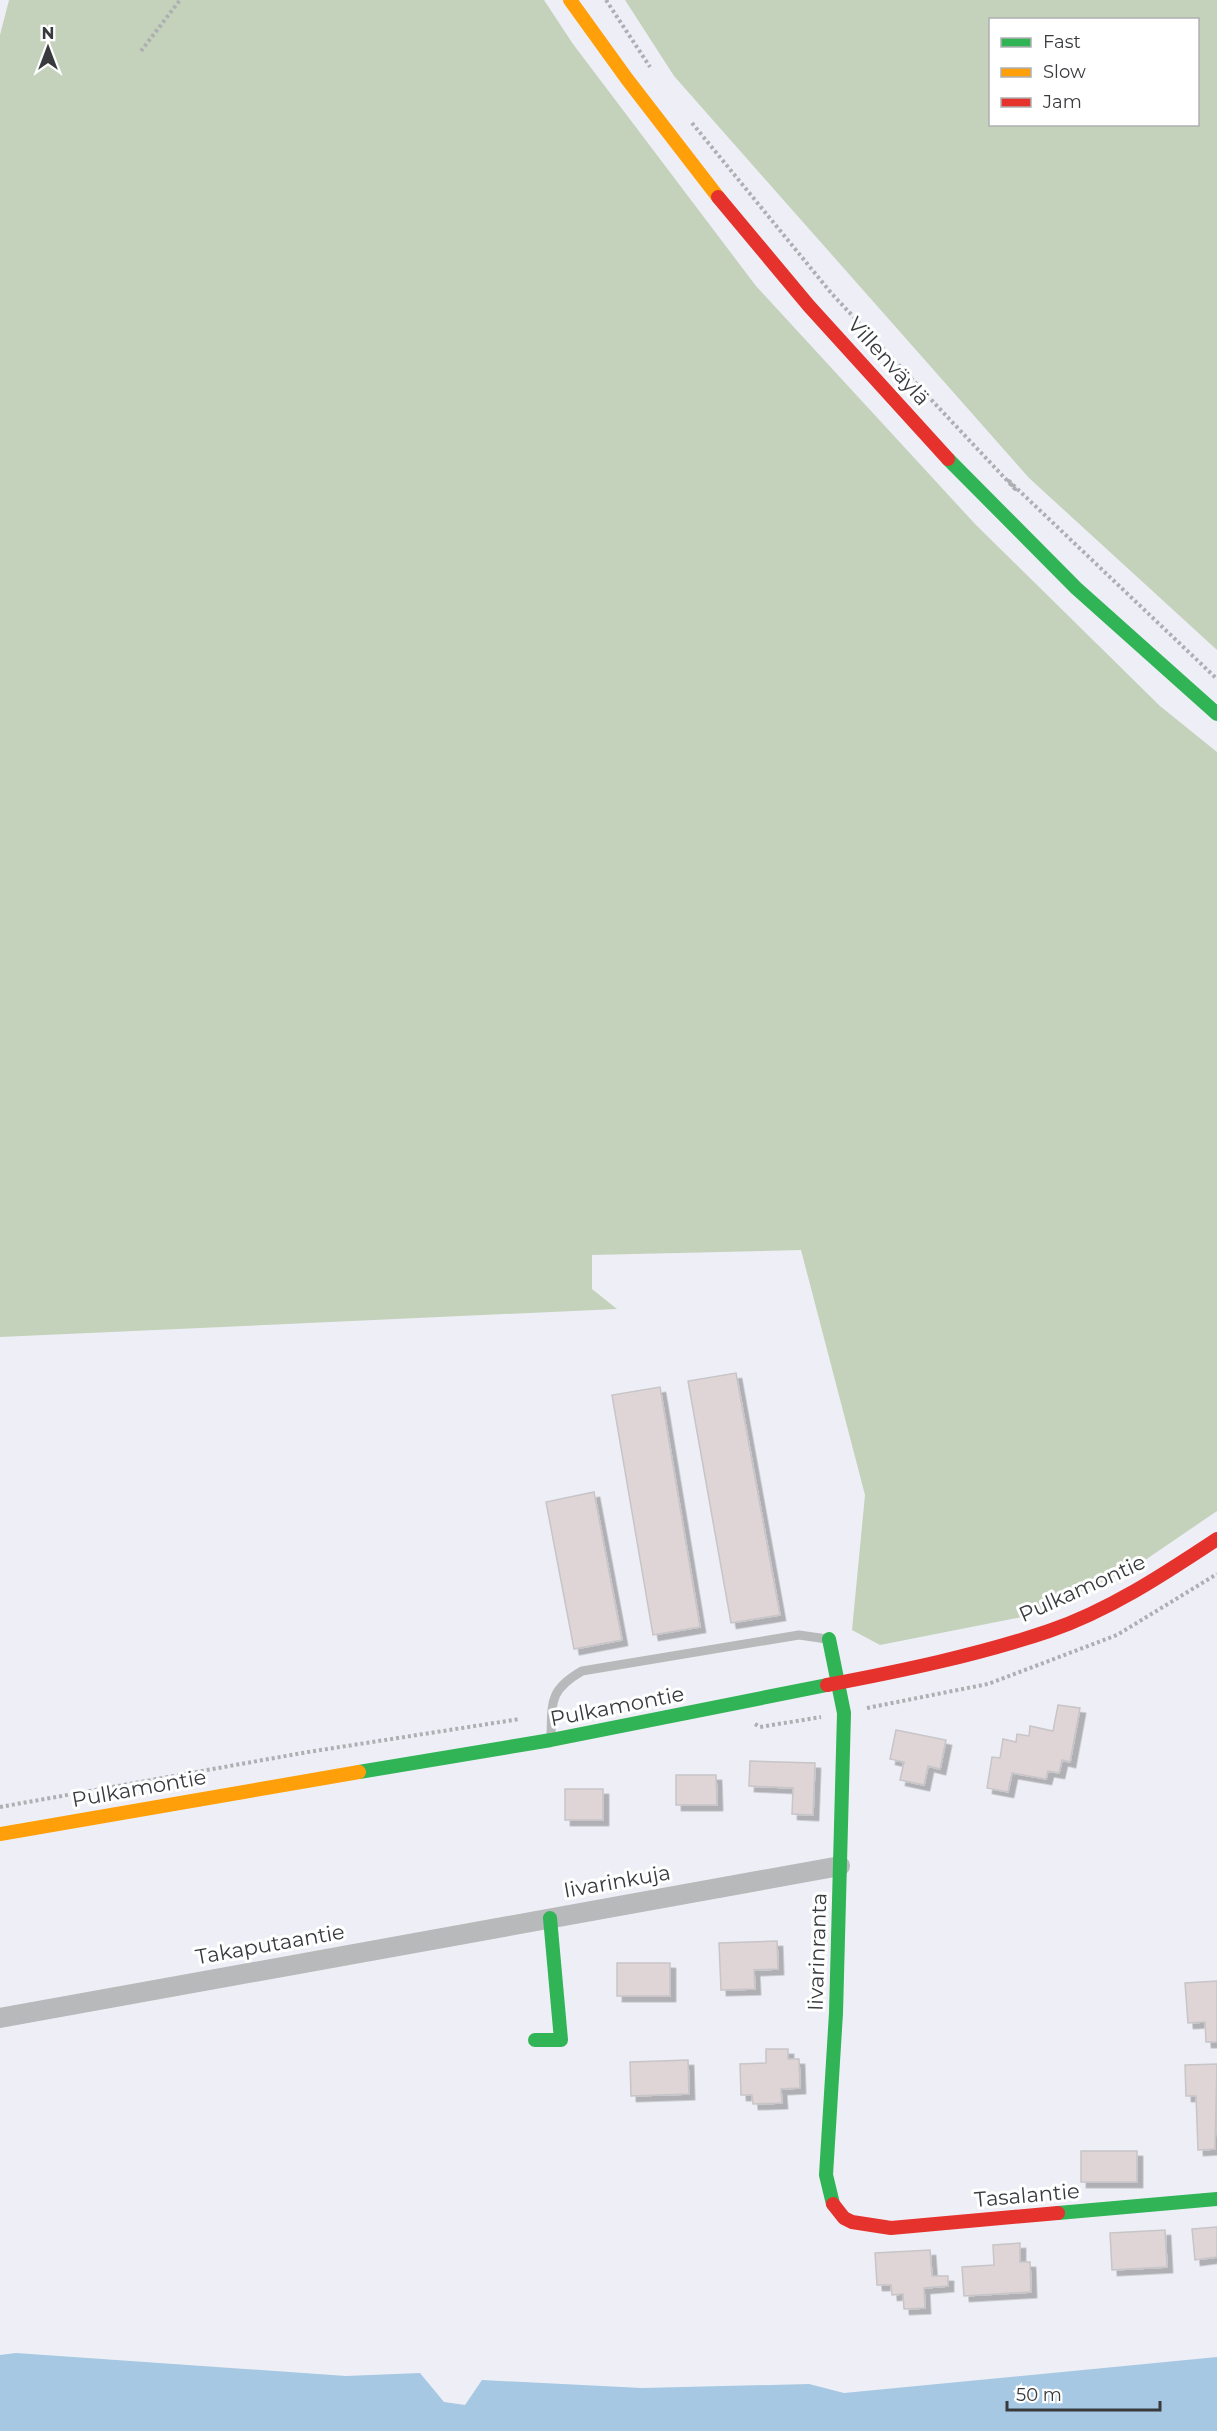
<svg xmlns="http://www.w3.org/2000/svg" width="1217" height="2431" font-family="Montserrat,sans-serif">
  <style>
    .forest { fill: #c4d2bc; fill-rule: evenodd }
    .water { fill: #a6c8e2 }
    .building { fill: #dfd4d6; stroke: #c7c5c8; stroke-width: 1.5; filter: url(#shadow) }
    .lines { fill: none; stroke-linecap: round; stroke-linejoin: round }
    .path { stroke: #aeafb2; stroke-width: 4; stroke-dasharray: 3 3; stroke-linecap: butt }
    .lane { stroke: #b8b9ba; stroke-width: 9 }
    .street { stroke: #b8b9ba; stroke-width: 20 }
    .fast { stroke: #30b455; stroke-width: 14 }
    .slow { stroke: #ff9f0a; stroke-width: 14 }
    .jam { stroke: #e5322d; stroke-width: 14 }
    .labels { text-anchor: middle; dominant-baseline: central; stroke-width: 6; stroke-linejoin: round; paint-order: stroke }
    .street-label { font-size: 21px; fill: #383a3e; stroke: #fff }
  </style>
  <defs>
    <filter id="shadow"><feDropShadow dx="5.5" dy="5.5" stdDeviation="0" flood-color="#0004"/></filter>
  </defs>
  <rect width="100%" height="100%" fill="#eeeff6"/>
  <!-- forest -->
  <g class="forest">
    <polygon points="9,0 544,0 573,44 756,286 976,525 1160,706 1217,752 1217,1511 1132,1569 1032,1615 880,1645 852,1630 865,1495 801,1250 592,1255 592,1289 617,1309 0,1337 0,35"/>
    <path d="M625,0H1217V650L1029,478L674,76ZM990,20H1198V124H990Z"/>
  </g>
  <!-- water -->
  <polygon class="water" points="16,2353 346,2376 420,2373 444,2402 465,2405 482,2380 642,2388 809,2384 844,2393 1217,2357 1217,2431 0,2431 0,2355"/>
  <!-- building -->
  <g class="building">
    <polygon points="736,1373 780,1615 731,1623 688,1381"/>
    <polygon points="660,1387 700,1627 653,1635 612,1395"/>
    <polygon points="594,1492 622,1640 574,1649 546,1502"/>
    <polygon points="1058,1705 1080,1708 1070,1762 1062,1760 1059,1773 1048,1771 1046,1779 1012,1773 1008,1792 987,1788 992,1757 1000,1758 1003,1739 1016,1742 1017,1734 1029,1736 1030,1726 1053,1731"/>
    <polygon points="896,1730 946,1740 940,1769 928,1766 924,1785 900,1780 904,1762 890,1759"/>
    <polygon points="750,1761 815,1763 813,1815 792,1814 793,1788 749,1786"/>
    <polygon points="676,1775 716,1775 717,1805 676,1805"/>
    <rect x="565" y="1789" width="38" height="31"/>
    <polygon points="777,1941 778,1969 754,1970 755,1989 721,1990 719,1943"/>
    <rect x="617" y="1963" width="53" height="33"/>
    <polygon points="1217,1981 1217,2042 1206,2042 1205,2022 1188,2023 1185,1983"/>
    <polygon points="766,2049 788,2049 788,2059 799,2059 800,2088 781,2089 782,2103 753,2104 752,2095 741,2095 740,2064 766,2063"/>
    <polygon points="688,2060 689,2094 631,2096 630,2062"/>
    <polygon points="1217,2064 1215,2149 1198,2150 1196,2096 1186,2096 1185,2065"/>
    <rect x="1081" y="2151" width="56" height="31"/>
    <polygon points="1217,2227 1217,2257 1195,2260 1192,2229"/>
    <polygon points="1165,2230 1167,2267 1112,2270 1110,2233"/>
    <polygon points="1020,2243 1020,2262 1030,2262 1031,2292 964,2296 962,2267 994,2265 993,2245"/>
    <polygon points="930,2250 932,2276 948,2276 948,2286 924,2288 925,2308 904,2309 903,2294 892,2295 891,2285 877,2285 875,2253"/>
  </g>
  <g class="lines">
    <!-- path -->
    <g class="path">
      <polyline points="606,0 650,67"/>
      <polyline points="141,51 180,0"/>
      <polyline points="692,123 832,294 1015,489 1009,481 1217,679"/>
      <polyline points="867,1708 988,1684 1117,1635 1217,1574"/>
      <polyline points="755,1724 760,1727 821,1717"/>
      <polyline points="0,1807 308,1752 520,1719"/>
    </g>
    <!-- lane -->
    <path class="lane" d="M551,1737C552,1702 549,1690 582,1671L799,1635L827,1639"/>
    <!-- street -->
    <polyline class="street" points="0,2018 840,1866"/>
    <!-- fast -->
    <g class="fast">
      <polyline points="948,459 1076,588 1217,714"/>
      <polyline points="829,1639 844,1713 836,2013 826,2175 833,2204"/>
      <polyline points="359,1772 551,1740 827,1685"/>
      <polyline points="535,2040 561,2040 550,1918"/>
      <polyline points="1058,2213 1217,2199"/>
    </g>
    <!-- slow -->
    <g class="slow">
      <polyline points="570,0 627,79 718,197"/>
      <polyline points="0,1834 359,1772"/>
    </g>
    <!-- jam -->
    <g class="jam">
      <polyline points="718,197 809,306 948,459"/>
      <path d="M827,1685C901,1671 978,1655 1049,1631C1110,1610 1164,1574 1217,1539"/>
      <polyline points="833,2204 844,2218 852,2222 891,2228 1058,2213"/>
    </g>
  </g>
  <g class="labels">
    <!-- street labels -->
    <g class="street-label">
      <text transform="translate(889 361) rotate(48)">Villenväylä</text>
      <text transform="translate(1082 1588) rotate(-24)">Pulkamontie</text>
      <text transform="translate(617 1706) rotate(-11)">Pulkamontie</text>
      <text transform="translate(139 1788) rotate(-10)">Pulkamontie</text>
      <text transform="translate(617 1881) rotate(-10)">Iivarinkuja</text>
      <text transform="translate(270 1944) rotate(-10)">Takaputaantie</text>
      <text transform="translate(817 1952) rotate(-88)">Iivarinranta</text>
      <text transform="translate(1027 2195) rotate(-5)">Tasalantie</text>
    </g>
  </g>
  <!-- legend -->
  <rect x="989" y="18" width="210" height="108" fill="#ffffff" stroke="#afb0b2" stroke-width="1.5"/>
  <rect x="1001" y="38" width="30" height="9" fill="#30b455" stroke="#afb0b2" stroke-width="1.5"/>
  <text x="1043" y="48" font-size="18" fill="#383a3e">Fast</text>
  <rect x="1001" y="68" width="30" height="9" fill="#ff9f0a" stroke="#afb0b2" stroke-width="1.5"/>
  <text x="1043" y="78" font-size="18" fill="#383a3e">Slow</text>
  <rect x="1001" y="98" width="30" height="9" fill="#e5322d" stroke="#afb0b2" stroke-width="1.5"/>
  <text x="1043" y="108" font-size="18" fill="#383a3e">Jam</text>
  <!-- north arrow -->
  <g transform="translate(48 48)" stroke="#ffffff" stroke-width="4.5" paint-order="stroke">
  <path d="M0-4.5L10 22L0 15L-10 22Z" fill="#383a3e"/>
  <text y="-9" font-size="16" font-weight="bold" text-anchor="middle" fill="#383a3e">N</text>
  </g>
  <!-- scale -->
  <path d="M1007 2401v9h153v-9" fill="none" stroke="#383a3e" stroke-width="3"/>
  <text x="1016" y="2401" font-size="18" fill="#383a3e" stroke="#ffffff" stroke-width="4.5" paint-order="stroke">50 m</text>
</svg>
